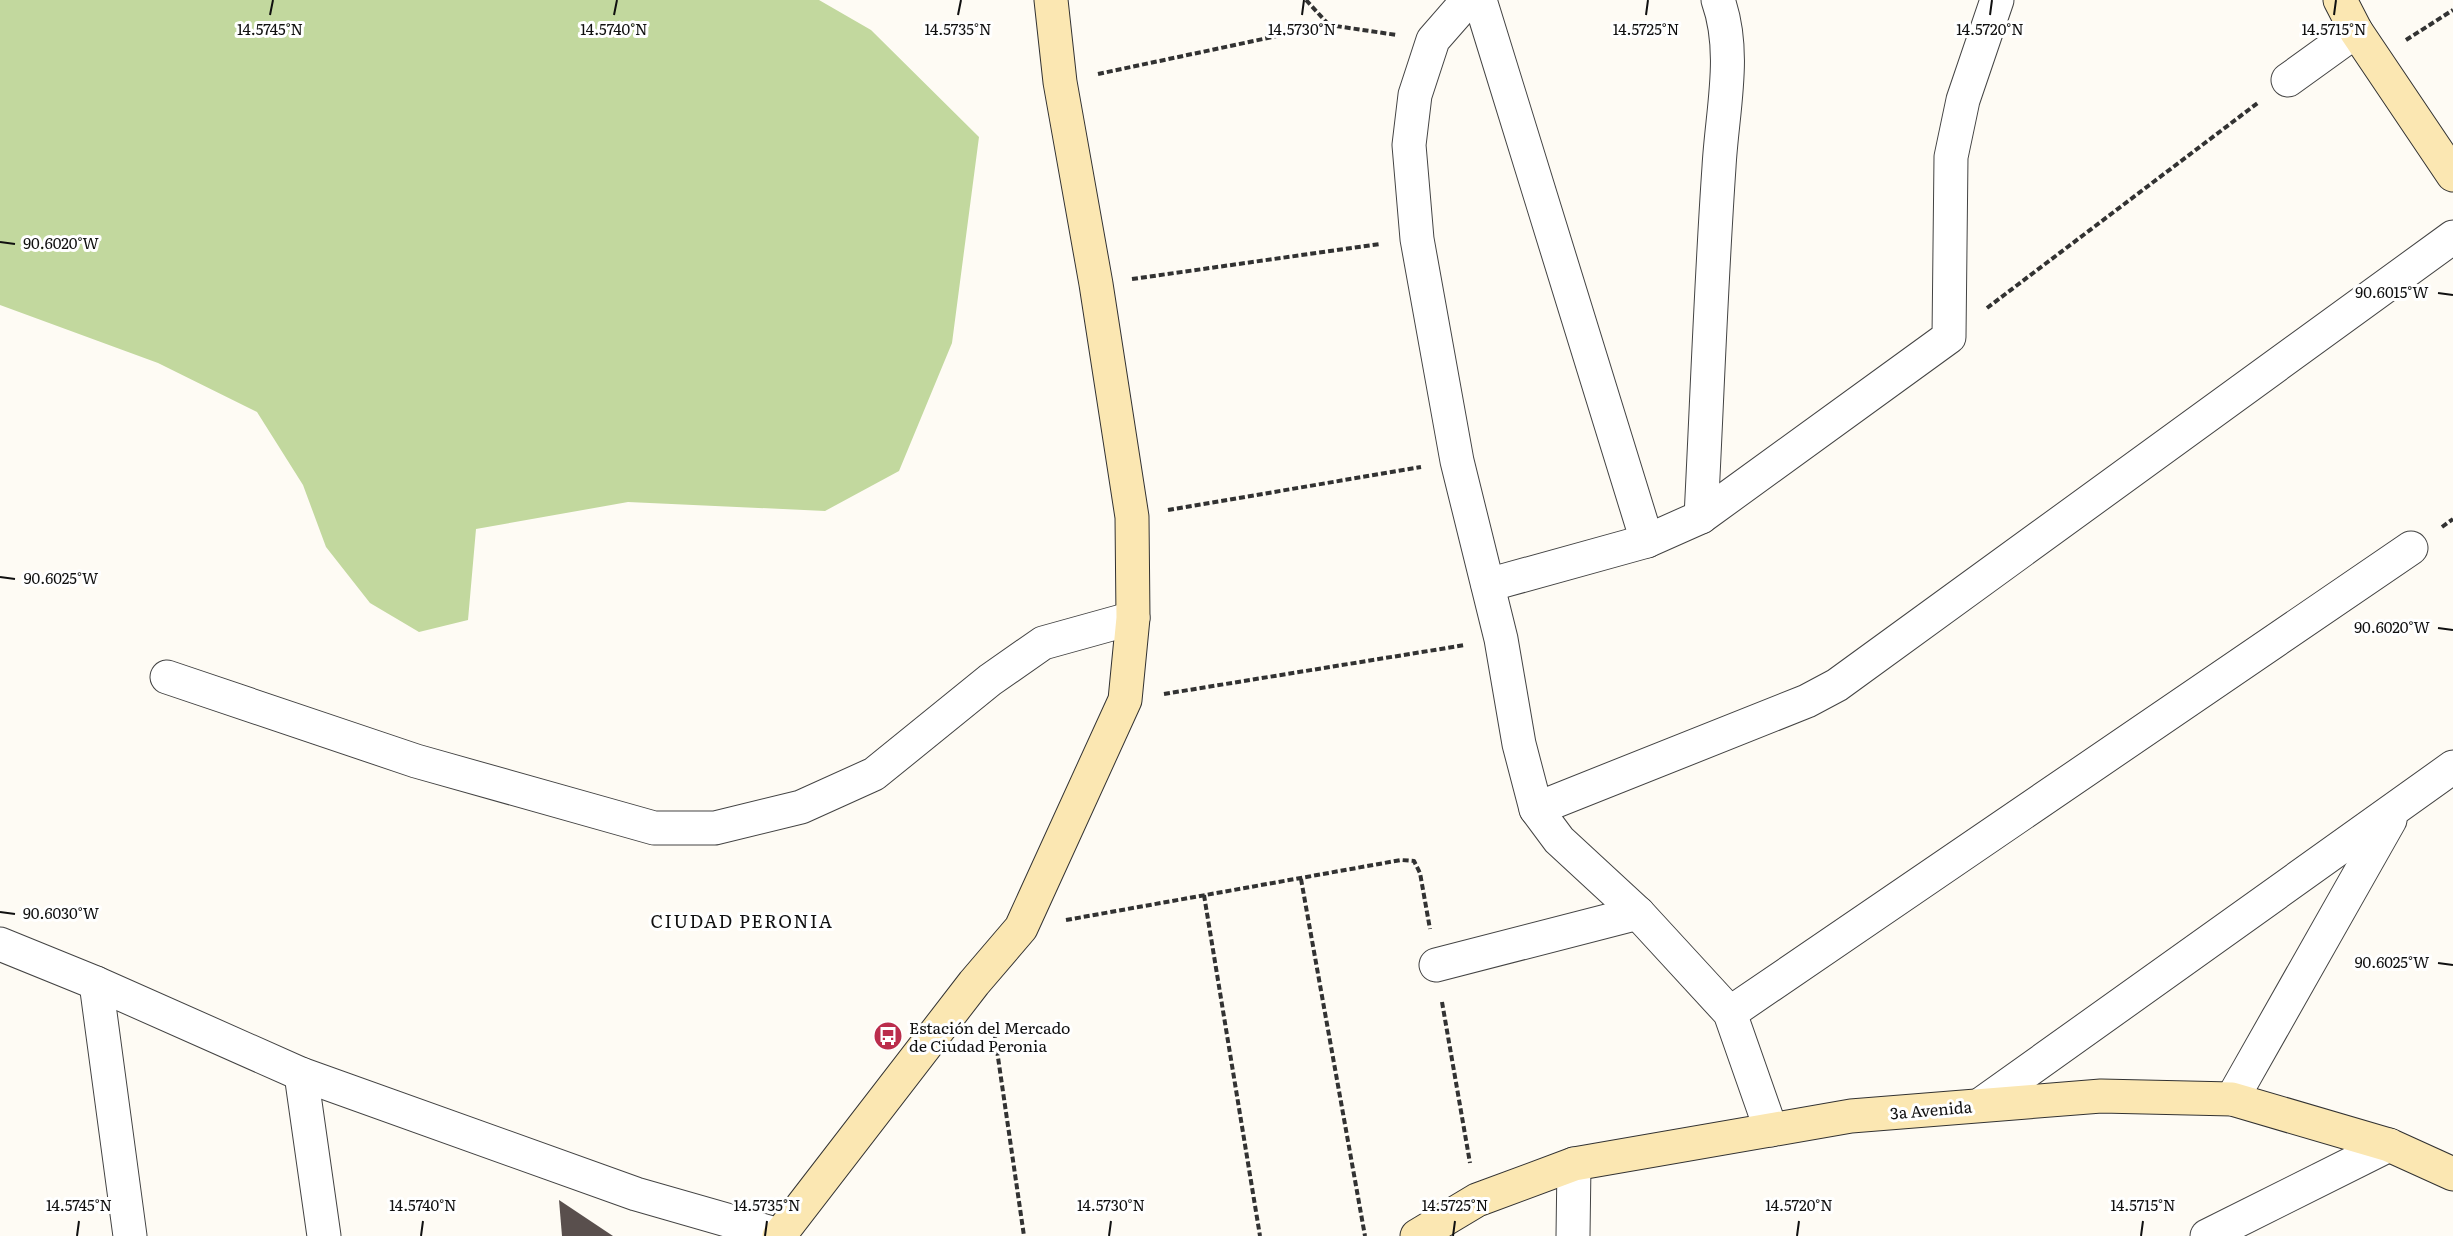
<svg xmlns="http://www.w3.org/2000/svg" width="2453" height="1236" font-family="Literata,serif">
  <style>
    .forest { fill: #c2d89e }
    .building { fill: #594f4d }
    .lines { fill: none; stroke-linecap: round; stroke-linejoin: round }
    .street-casing { stroke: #434343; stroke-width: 35 }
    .secondary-casing { stroke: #323232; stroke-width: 35 }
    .path { stroke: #323232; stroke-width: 4; stroke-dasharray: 6 3; stroke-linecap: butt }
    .street { stroke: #fff; stroke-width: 33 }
    .secondary { stroke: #fbe7b2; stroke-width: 33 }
    .ticks { fill: none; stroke: #101010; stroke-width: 2 }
    .labels { text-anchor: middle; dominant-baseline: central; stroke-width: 6; stroke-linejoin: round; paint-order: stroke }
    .poi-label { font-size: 16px; fill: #101010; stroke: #fff; text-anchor: start }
    .street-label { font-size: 16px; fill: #101010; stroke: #fff }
    .neighbourhood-label { font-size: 18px; letter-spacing: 1.5px; fill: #101010; stroke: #fff }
    .ticks-label { font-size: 15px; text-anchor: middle; fill: #101010; stroke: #fff; stroke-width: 6; stroke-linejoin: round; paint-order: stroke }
  </style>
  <rect width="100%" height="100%" fill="#fefbf4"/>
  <!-- forest -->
  <polygon class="forest" points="0,0 819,0 871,30 979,137 952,343 899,471 825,511 628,502 476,529 468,620 419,632 370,603 326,547 303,485 257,412 158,363 0,305"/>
  <!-- building -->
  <polygon class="building" points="559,1200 613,1236 562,1236"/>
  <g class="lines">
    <!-- street casing -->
    <g class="street-casing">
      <g id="street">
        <polyline points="1468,0 1433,40 1415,95 1409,145 1417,239 1457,461 1501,639 1519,744 1536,809 1559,840 1638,913 1730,1013 1771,1130"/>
        <polyline points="1480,0 1647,541"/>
        <polyline points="2288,80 2356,31"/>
        <path d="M1701,517C1707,400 1711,283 1719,167C1722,111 1737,53 1718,0"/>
        <polyline points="1488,585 1647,541 1701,517 1949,337 1951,157 1963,100 1997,0"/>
        <polyline points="167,677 416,761 654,828 715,828 801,807 874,774 990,680 1043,643 1133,618"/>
        <polyline points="1536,809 1807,701 1837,685 2453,237"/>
        <polyline points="0,944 96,983 301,1074 636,1194 779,1235"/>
        <polyline points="1436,965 1638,913"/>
        <polyline points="96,983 130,1236"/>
        <polyline points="1730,1013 2411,548"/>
        <polyline points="301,1074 324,1236"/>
        <polyline points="2232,1099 2390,820"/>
        <polyline points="1980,1105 2453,767"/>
        <polyline points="1573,1236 1574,1164"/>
        <polyline points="2207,1236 2389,1145"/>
      </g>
    </g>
    <!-- secondary casing -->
    <g class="secondary-casing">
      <g id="secondary">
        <polyline points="2340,0 2356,31 2453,175"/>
        <polyline points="779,1236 974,983 1021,928 1125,700 1133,618 1132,517 1096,284 1060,82 1051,0"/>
        <polyline points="1417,1236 1477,1200 1574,1164 1851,1116 2101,1096 2232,1099 2389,1145 2453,1174"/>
      </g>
    </g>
    <!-- path -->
    <g class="path">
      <polyline points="1306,0 1329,25"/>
      <polyline points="2406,40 2453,10"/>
      <polyline points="1098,74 1329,25 1397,35"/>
      <polyline points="1132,279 1380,244"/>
      <polyline points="1987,308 2259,102"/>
      <polyline points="1168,510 1421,467"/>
      <polyline points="2442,527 2453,519"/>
      <polyline points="1164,694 1465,645"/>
      <polyline points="1301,879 1365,1236"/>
      <polyline points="1204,895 1260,1236"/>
      <polyline points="1066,920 1401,860 1414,861 1420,873 1430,929"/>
      <polyline points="1442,1002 1470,1163"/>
      <polyline points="993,1023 1024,1236"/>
    </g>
    <!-- street -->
    <use href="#street" class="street"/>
    <!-- secondary -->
    <use href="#secondary" class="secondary"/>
  </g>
  <!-- ticks -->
  <path class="ticks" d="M270,15L273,0M614,15L617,0M958,15L961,0M1302,15L1304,0M1646,15L1648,0M1990,15L1992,0M2334,15L2336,0M0,242L15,244M2438,293L2453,295M0,577L15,579M2438,628L2453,630M0,912L15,914M2438,963L2453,965M77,1236L79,1221M421,1236L423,1221M765,1236L767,1221M1109,1236L1111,1221M1453,1236L1455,1221M1797,1236L1799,1221M2141,1236L2143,1221"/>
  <!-- icons -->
  <defs>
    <g id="bus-disc" transform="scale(1.5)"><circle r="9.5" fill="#bb2d4c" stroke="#fff"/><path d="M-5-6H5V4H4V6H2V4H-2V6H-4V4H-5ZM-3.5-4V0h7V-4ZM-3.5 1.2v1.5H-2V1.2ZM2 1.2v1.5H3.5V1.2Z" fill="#fff"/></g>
  </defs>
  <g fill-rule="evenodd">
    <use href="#bus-disc" x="888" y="1036"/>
  </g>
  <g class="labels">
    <!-- poi labels -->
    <g class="poi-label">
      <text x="909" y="1027">Estación del Mercado<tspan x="909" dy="18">de Ciudad Peronia</tspan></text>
    </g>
    <!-- street labels -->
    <g class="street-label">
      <text transform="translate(1931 1109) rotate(-5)">3a Avenida</text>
    </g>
    <!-- neighbourhood labels -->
    <g class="neighbourhood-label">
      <text x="742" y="920">CIUDAD PERONIA</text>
    </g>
  </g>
  <g class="ticks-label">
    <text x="270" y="35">14.5745°N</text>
    <text x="614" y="35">14.5740°N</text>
    <text x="958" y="35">14.5735°N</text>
    <text x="1302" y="35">14.5730°N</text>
    <text x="1646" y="35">14.5725°N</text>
    <text x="1990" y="35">14.5720°N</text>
    <text x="2334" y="35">14.5715°N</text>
    <text x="61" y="249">90.6020°W</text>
    <text x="2392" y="298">90.6015°W</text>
    <text x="61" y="584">90.6025°W</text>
    <text x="2392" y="633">90.6020°W</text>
    <text x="61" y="919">90.6030°W</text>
    <text x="2392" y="968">90.6025°W</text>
    <text x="79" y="1211">14.5745°N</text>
    <text x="423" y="1211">14.5740°N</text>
    <text x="767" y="1211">14.5735°N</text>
    <text x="1111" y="1211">14.5730°N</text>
    <text x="1455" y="1211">14.5725°N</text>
    <text x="1799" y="1211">14.5720°N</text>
    <text x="2143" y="1211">14.5715°N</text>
  </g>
</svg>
